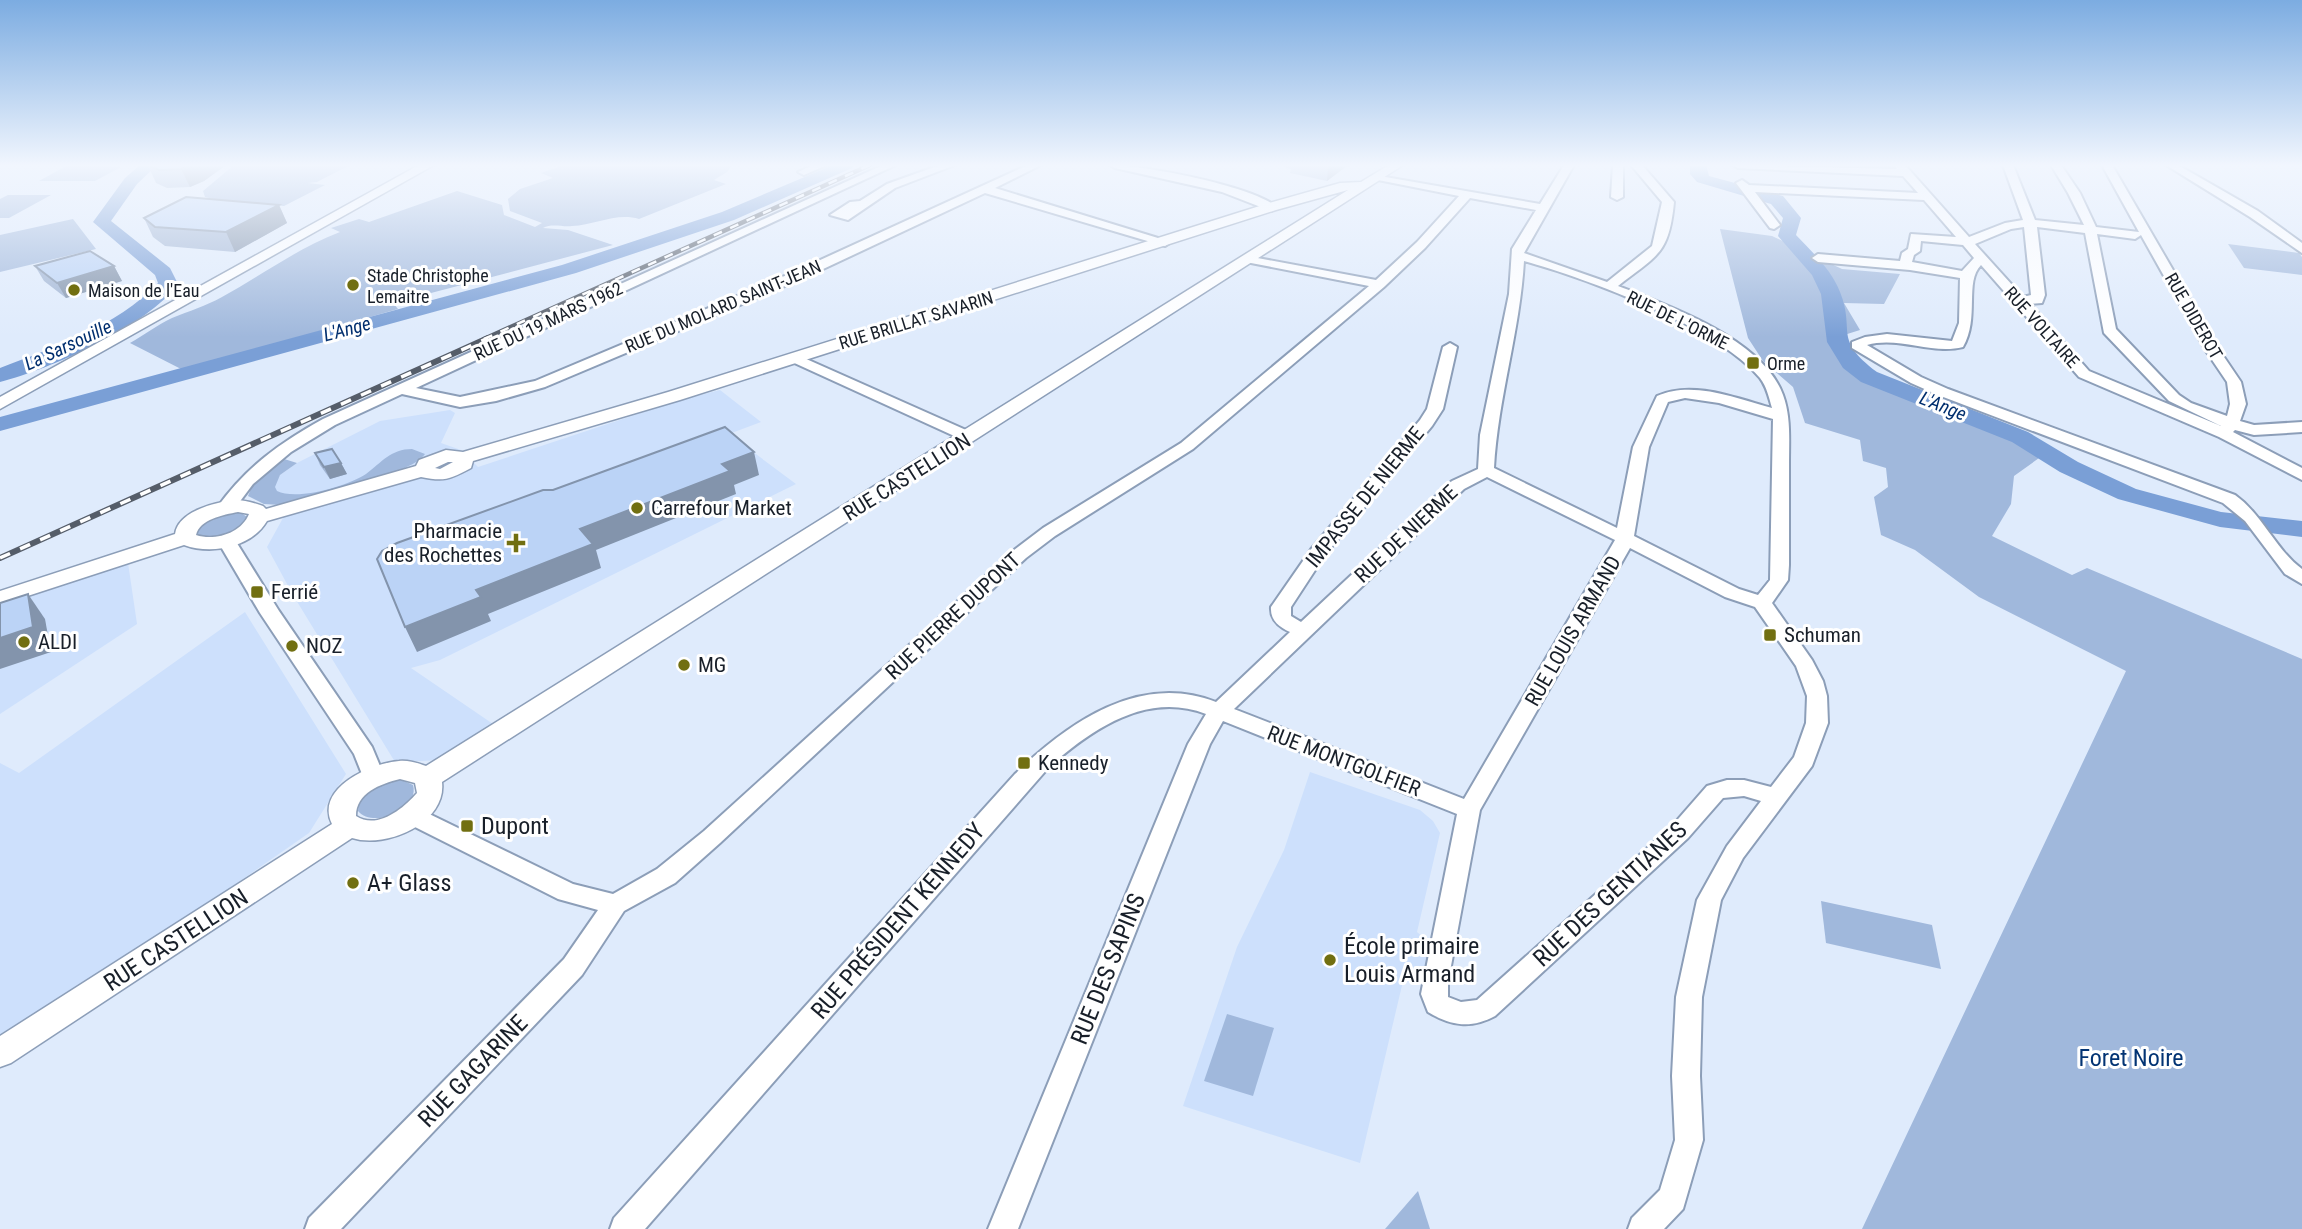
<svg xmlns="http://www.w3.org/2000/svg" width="2302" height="1229" font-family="'Roboto Condensed',sans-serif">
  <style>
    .built { fill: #cde0fc }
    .green { fill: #a0b8dc }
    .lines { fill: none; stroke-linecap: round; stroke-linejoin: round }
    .river { fill: #7a9fd6; fill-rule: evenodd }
    .minor-casing { stroke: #8c9eb8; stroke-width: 4 }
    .major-casing { stroke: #8c9eb8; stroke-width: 3 }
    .minor { fill: #fff; fill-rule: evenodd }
    .major { fill: #fff; fill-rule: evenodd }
    .rail-far1-casing { stroke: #555d69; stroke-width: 4.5 }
    .rail-casing { stroke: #555d69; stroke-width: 6 }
    .rail-far1 { stroke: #fff; stroke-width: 2.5; stroke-dasharray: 9; stroke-linecap: butt }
    .rail { stroke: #fff; stroke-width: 3.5; stroke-dasharray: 11; stroke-linecap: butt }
    .wall { fill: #a1b5d4 }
    .shaded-wall { fill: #8394ac }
    .building { fill: #bbd3f6; stroke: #8394ac; stroke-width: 2 }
    .poi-dot { fill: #716f11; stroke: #fff; stroke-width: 2.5 }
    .labels { text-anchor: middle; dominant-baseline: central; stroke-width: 6; stroke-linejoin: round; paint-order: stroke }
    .far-poi-label { font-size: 18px; fill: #181f29; stroke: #fff; text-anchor: start }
    .far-street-label { font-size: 18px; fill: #181f29; stroke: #fff }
    .far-water-label { font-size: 19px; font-style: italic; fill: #002e6e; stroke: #fff }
    .street-label { font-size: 21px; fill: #181f29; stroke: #fff }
    .poi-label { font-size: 21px; fill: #181f29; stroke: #fff; text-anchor: start }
    .near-poi-label { font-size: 24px; fill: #181f29; stroke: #fff; text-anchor: start }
    .near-street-label { font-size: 24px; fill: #181f29; stroke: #fff }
    .near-park-label { font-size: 24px; fill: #033474; stroke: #fff }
  </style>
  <rect width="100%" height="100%" fill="#dfebfc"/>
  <!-- built -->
  <g class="built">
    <polygon points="720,390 761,422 729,434 796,484 440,660 411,668 496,726 444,760 395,762 293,595 267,547 283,518 269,493 280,475 297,463 380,421 450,410 455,413 441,443 461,450 478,467 677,401"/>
    <polygon points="128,563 137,624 0,714 0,590"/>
    <polygon points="245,612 346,774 309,833 0,1048 0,763 19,773"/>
    <polygon points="1310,772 1420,810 1433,821 1440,833 1417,932 1431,944 1424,972 1404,977 1360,1163 1183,1106 1237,947 1284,850"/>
  </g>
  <!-- green -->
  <g class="green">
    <polygon points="234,165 350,165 317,182 308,183 325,185 284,206 217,200 205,197 203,191"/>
    <path d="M564,165H732L727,172L714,180L726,184L639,219C617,212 595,225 572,226C561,227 552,223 543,228L568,230L613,245L412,298L394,304L398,309L183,370L130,343C144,335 157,325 172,318C189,311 206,306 222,297C262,275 298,248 340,232L331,228L359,219L369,222L457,191L502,205L504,215L535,227L542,223L510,211L508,199L520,189L553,178L541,173Z"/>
    <polygon points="66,166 121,167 95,181 39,181"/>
    <polygon points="8,195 51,195 9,218 0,218 0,199"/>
    <polygon points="73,219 96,249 0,272 0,235"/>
    <polygon points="1720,229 1772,236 1842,269 1900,274 1884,304 1844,303 1860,330 1844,335 1851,359 1879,377 2053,448 2014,476 2011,504 1992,536 2072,575 2087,568 2302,659 2302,1229 1862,1229 2126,671 1979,597 1915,550 1881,535 1874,497 1888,487 1886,468 1863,461 1860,440 1805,423 1793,387 1763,361 1748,338"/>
    <polygon points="2228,244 2299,253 2302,257 2302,275 2244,268"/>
    <path d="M412,449L425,454C410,476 311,496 281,505L264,504L248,496L252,486L281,458L297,463L280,475L275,487L277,491C297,501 348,486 366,474C382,462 391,449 412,449Z"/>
    <path d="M240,512L247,517V521C234,533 212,544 195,534L208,517Z"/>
    <path d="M393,780H402L413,785C420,810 373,829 358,811L360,799L374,787Z"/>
    <polygon points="1821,901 1932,925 1941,969 1826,943"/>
    <polygon points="1227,1014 1274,1028 1253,1096 1204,1081"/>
    <polygon points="1418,1191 1430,1229 1385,1229"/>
  </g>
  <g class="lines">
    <!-- river -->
    <g class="river">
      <path d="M140,165H157L137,184L111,221L170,268L178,284C149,325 49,370 0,382V368C55,347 116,327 158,283L155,275L93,222L125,178Z"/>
      <polygon points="833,165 854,165 852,168 734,220 576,273 0,431 0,417 562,265 722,212"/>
      <path d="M1690,165H1706L1709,176L1783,196L1801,218L1796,235C1813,253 1831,269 1840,292C1856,332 1832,338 1877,372L2028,432L2078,462L2136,489L2221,512L2302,521V537L2220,527L2118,499L2060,472L2012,442L1861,382L1843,368L1827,342L1821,294L1812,275L1778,236L1783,218L1771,204L1697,182L1690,174Z"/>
    </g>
    <!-- minor casing -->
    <g class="minor-casing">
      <g id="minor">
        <polygon points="813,165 827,165 804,175 798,172"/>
        <path d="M883,165H896L416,388L460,397L535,381L794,272L1028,165H1041L995,188L1171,242L1165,246L1161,245L985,193L804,278L545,387L496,401L460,407L402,394L335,425L291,452L253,484L232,512H220L217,508C245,468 281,442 323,419Z"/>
        <polygon points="940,165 955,165 895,188 848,220 830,215 850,202 860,201 887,184"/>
        <path d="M1110,165C1144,165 1252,186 1277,207L1271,211L1222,192L1115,168Z"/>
        <path d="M1564,165H1574L1524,253L1607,282L1652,246L1662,202L1631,165H1642L1674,202C1669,255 1657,255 1618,286C1668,305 1764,340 1783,395C1791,417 1789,440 1789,463C1789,497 1789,531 1789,565L1788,580L1772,603L1812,660L1823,681L1827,696L1828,723L1812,766L1743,858L1721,900L1702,997L1700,1076L1703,1140L1683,1209L1664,1229H1628L1632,1218L1660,1190L1675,1140L1672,1076L1676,997L1697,900L1727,846L1761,801L1744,796L1723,798L1688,838L1495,1016C1471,1029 1451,1026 1428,1012L1421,994L1457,814L1223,721L1210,744L1018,1229H988L1188,744L1206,714C1147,691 1092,729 1049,767L645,1229H610L614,1218L1015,774C1068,723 1139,672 1216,702L1290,632C1279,627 1270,620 1271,607L1312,548L1420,420L1427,409L1443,347L1450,343L1457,347L1443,409L1432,426L1325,555L1291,607V616L1301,622L1452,481L1478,469L1480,435L1509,294L1512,249L1536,210L1470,198L1425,248L1384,287L1193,449L1055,536L1026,558L720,843L675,883L624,911L582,975L341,1229H305L309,1218L564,959L598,910L558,899L403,821L400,815L403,809L411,806L419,809L573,884L613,894L657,869L704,831L1014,550L1043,528L1181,443L1369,286L1251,263L1247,262V256L1376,280L1417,242L1459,196L1378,180L1372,177L1374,175L1540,204ZM1524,261C1588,279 1718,327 1760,378C1767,387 1769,398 1772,408C1736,398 1692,380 1657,396L1633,447L1617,528L1494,468C1498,398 1520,331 1524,261ZM1685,398L1719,403L1773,419L1770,580L1758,595L1739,589L1634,536L1649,447L1668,402ZM1487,477L1615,540L1464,799L1234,709L1464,489ZM1630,548L1725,597L1755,607L1796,666L1807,696L1806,723L1794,757L1771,787L1744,780H1727L1707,786L1672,826L1477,1000L1461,1002L1448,997V982L1480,810Z"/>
        <polygon points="1613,165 1623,165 1623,197 1617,200 1611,197"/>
        <path d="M1733,165L1897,169L1894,165H1905L1969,237L2005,223L2023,220L2003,165H2013L2035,220L2084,225L2068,193L2051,165H2061L2080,193L2096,227L2139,232L2102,165H2112L2220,351L2241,382L2246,404L2240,421L2254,425L2302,422V432L2254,435L2235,430L2233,432L2302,468V480L2219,437L2079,377L1981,265C1964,282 1980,318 1963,347C1932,355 1899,336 1867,345L1921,377L1948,389L2235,495C2263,515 2275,549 2302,569V584L2285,574L2245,521L2223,503L1938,395L1911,383L1852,348V342L1865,337L1887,334L1952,341L1959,323L1960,278L1910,270L1818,262L1812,258L1818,254L1900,261L1902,253L1908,249L1911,234L1956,237L1924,200L1755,192L1780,225L1774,229L1770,228L1736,183L1742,180L1749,185L1918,193L1903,176L1738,168ZM2024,227L2031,295L2023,297L1975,244L2011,229ZM2037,227L2085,233L2104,333L2169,401L2221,426L2089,371L2030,304L2042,303L2045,295ZM2097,234L2135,239L2141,235L2206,351L2227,382L2230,404L2227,416L2191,403L2179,395L2116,329ZM1921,241L1963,245L1974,258L1962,271L1912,262L1914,255L1920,251Z"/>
        <polygon points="2166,165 2178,165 2258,211 2302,243 2302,253 2250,217"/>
        <polygon points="795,354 975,434 977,437 969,442 963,440 790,361 788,358 790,355"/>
        <polygon points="226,535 235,540 279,611 372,747 385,778 382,784 374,786 366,784 354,754 260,613 217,540"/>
      </g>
    </g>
    <!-- major casing -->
    <g class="major-casing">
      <g id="major">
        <polygon points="419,165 434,165 0,409 0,397"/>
        <path d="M1389,165H1403L442,782C447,823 386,849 352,838L11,1063L0,1067V1036L332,824C314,788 372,763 399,761C408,760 418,763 426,766L1348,190L1276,210L680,400L473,461L471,468C450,479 445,482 421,477L267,521C251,548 211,555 184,545L0,605V591L175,534C178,511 216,502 235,500C244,500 255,503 263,506L266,509L416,466L419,460L446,450L463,452L668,392L1266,204L1340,183L1361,182ZM448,462H453L440,469L435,468ZM238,512L249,514C241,534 214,541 196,535C200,519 223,515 238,512ZM400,779L415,783L417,793C403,809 377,830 356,816C356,793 380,784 400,779Z"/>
      </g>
    </g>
    <!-- minor -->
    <use href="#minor" class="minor"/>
    <!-- major -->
    <use href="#major" class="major"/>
    <!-- rail-far1 casing -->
    <g class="rail-far1-casing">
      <polyline id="rail-far1" points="484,339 870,165"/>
    </g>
    <!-- rail casing -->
    <g class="rail-casing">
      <polyline id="rail" points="0,558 488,338"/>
    </g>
    <!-- rail-far1 -->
    <use href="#rail-far1" class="rail-far1"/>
    <!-- rail -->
    <use href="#rail" class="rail"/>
  </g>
  <!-- wall -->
  <g class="wall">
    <polygon points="148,165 226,165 204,181 190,187 167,188 156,183"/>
    <polygon points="1287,165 1348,165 1327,181 1290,173 1291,169 1286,168"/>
    <polygon points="279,205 287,223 235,252 165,246 153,237 144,218"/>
    <polygon points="35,266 114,266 122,281 66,298 44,281"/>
    <polygon points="315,453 341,463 347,474 330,479 320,465"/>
  </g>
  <!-- shaded-wall -->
  <g class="shaded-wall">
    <polygon points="192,165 226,165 204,181 190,187 181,169"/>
    <polygon points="1328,165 1348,165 1327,181"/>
    <polygon points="279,205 287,223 235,252 226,232"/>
    <polygon points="114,266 122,281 66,298 57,283"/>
    <polygon points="754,452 759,475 734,485 736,494 596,550 601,568 488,614 491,621 417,652 405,627 476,590 580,529 722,464"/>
    <polygon points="341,463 347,474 330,479 324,467"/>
    <polygon points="28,594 45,619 51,652 0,669 0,638"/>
  </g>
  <!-- building -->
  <g class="building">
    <polygon points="148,165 192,165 181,169 159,170"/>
    <polygon points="186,197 279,205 226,232 155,227 144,218"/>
    <polygon points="90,251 114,266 57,283 35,266"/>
    <polygon points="725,427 754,452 722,464 730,471 580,529 593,544 476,590 481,597 405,627 377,559 382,551 397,543 543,490 553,490"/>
    <polygon points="332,449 341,463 324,467 315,453"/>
    <polygon points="28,594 33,627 0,638 0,603"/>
  </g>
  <!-- sky -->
  <linearGradient id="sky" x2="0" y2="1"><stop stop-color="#7cace1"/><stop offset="0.49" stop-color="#f1f6fe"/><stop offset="1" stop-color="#f1f6fe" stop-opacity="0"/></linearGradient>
  <rect width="2302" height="337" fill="url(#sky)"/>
  <!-- markers -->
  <g class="poi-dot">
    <circle cx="353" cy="285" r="7"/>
    <circle cx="74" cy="290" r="7"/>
    <rect x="1746" y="356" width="14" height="14" rx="3.5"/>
    <circle cx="637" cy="508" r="7"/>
    <path d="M512.5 532.5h7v7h7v7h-7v7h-7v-7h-7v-7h7z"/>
    <rect x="250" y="585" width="14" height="14" rx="3.5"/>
    <rect x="1763" y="628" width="14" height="14" rx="3.5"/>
    <circle cx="24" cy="642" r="7"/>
    <circle cx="292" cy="646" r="7"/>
    <circle cx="684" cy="665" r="7"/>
    <rect x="1017" y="756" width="14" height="14" rx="3.5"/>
    <rect x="460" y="819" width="14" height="14" rx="3.5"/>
    <circle cx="353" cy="883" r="7"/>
    <circle cx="1330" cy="960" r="7"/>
  </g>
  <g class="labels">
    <!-- far-poi labels -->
    <g class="far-poi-label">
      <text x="367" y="275">Stade Christophe<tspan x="367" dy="21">Lemaitre</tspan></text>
      <text x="88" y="290">Maison de l'Eau</text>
      <text x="1767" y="363">Orme</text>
    </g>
    <!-- far-street labels -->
    <g class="far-street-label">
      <text transform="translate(723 306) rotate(-23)">RUE DU MOLARD SAINT-JEAN</text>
      <text transform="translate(2194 316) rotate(60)">RUE DIDEROT</text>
      <text transform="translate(916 320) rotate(-17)">RUE BRILLAT SAVARIN</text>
      <text transform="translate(1678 320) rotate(26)">RUE DE L'ORME</text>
      <text transform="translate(548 321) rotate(-25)">RUE DU 19 MARS 1962</text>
      <text transform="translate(2042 327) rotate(48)">RUE VOLTAIRE</text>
    </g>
    <!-- far-water labels -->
    <g class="far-water-label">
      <text transform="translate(347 329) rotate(-15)">L'Ange</text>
      <text transform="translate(68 345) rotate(-25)">La Sarsouille</text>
      <text transform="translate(1943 406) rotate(22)">L'Ange</text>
    </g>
    <!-- street labels -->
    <g class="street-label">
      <text transform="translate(907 477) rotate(-32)">RUE CASTELLION</text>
      <text transform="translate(1365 497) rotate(-51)">IMPASSE DE NIERME</text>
      <text transform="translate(1406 534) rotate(-43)">RUE DE NIERME</text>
      <text transform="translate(953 616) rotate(-43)">RUE PIERRE DUPONT</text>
      <text transform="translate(1573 631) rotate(-60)">RUE LOUIS ARMAND</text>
      <text transform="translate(1344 761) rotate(21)">RUE MONTGOLFIER</text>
    </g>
    <!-- poi labels -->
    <g class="poi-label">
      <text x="651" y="508">Carrefour Market</text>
      <text x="502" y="531" text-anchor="end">Pharmacie<tspan x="502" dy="24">des Rochettes</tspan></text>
      <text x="271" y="592">Ferrié</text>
      <text x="1784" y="635">Schuman</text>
      <text x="38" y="642">ALDI</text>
      <text x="306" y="646">NOZ</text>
      <text x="698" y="665">MG</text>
      <text x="1038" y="763">Kennedy</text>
    </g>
    <!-- near-poi labels -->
    <g class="near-poi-label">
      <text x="481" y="826">Dupont</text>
      <text x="367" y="883">A+ Glass</text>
      <text x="1344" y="946">École primaire<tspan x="1344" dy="28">Louis Armand</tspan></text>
    </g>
    <!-- near-street labels -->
    <g class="near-street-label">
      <text transform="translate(1610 894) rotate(-43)">RUE DES GENTIANES</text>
      <text transform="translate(898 921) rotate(-49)">RUE PRÉSIDENT KENNEDY</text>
      <text transform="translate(176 940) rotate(-33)">RUE CASTELLION</text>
      <text transform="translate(1108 969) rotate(-68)">RUE DES SAPINS</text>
      <text transform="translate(473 1071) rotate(-46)">RUE GAGARINE</text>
    </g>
    <!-- near-park labels -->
    <g class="near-park-label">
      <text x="2131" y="1058">Foret Noire</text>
    </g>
  </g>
</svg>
